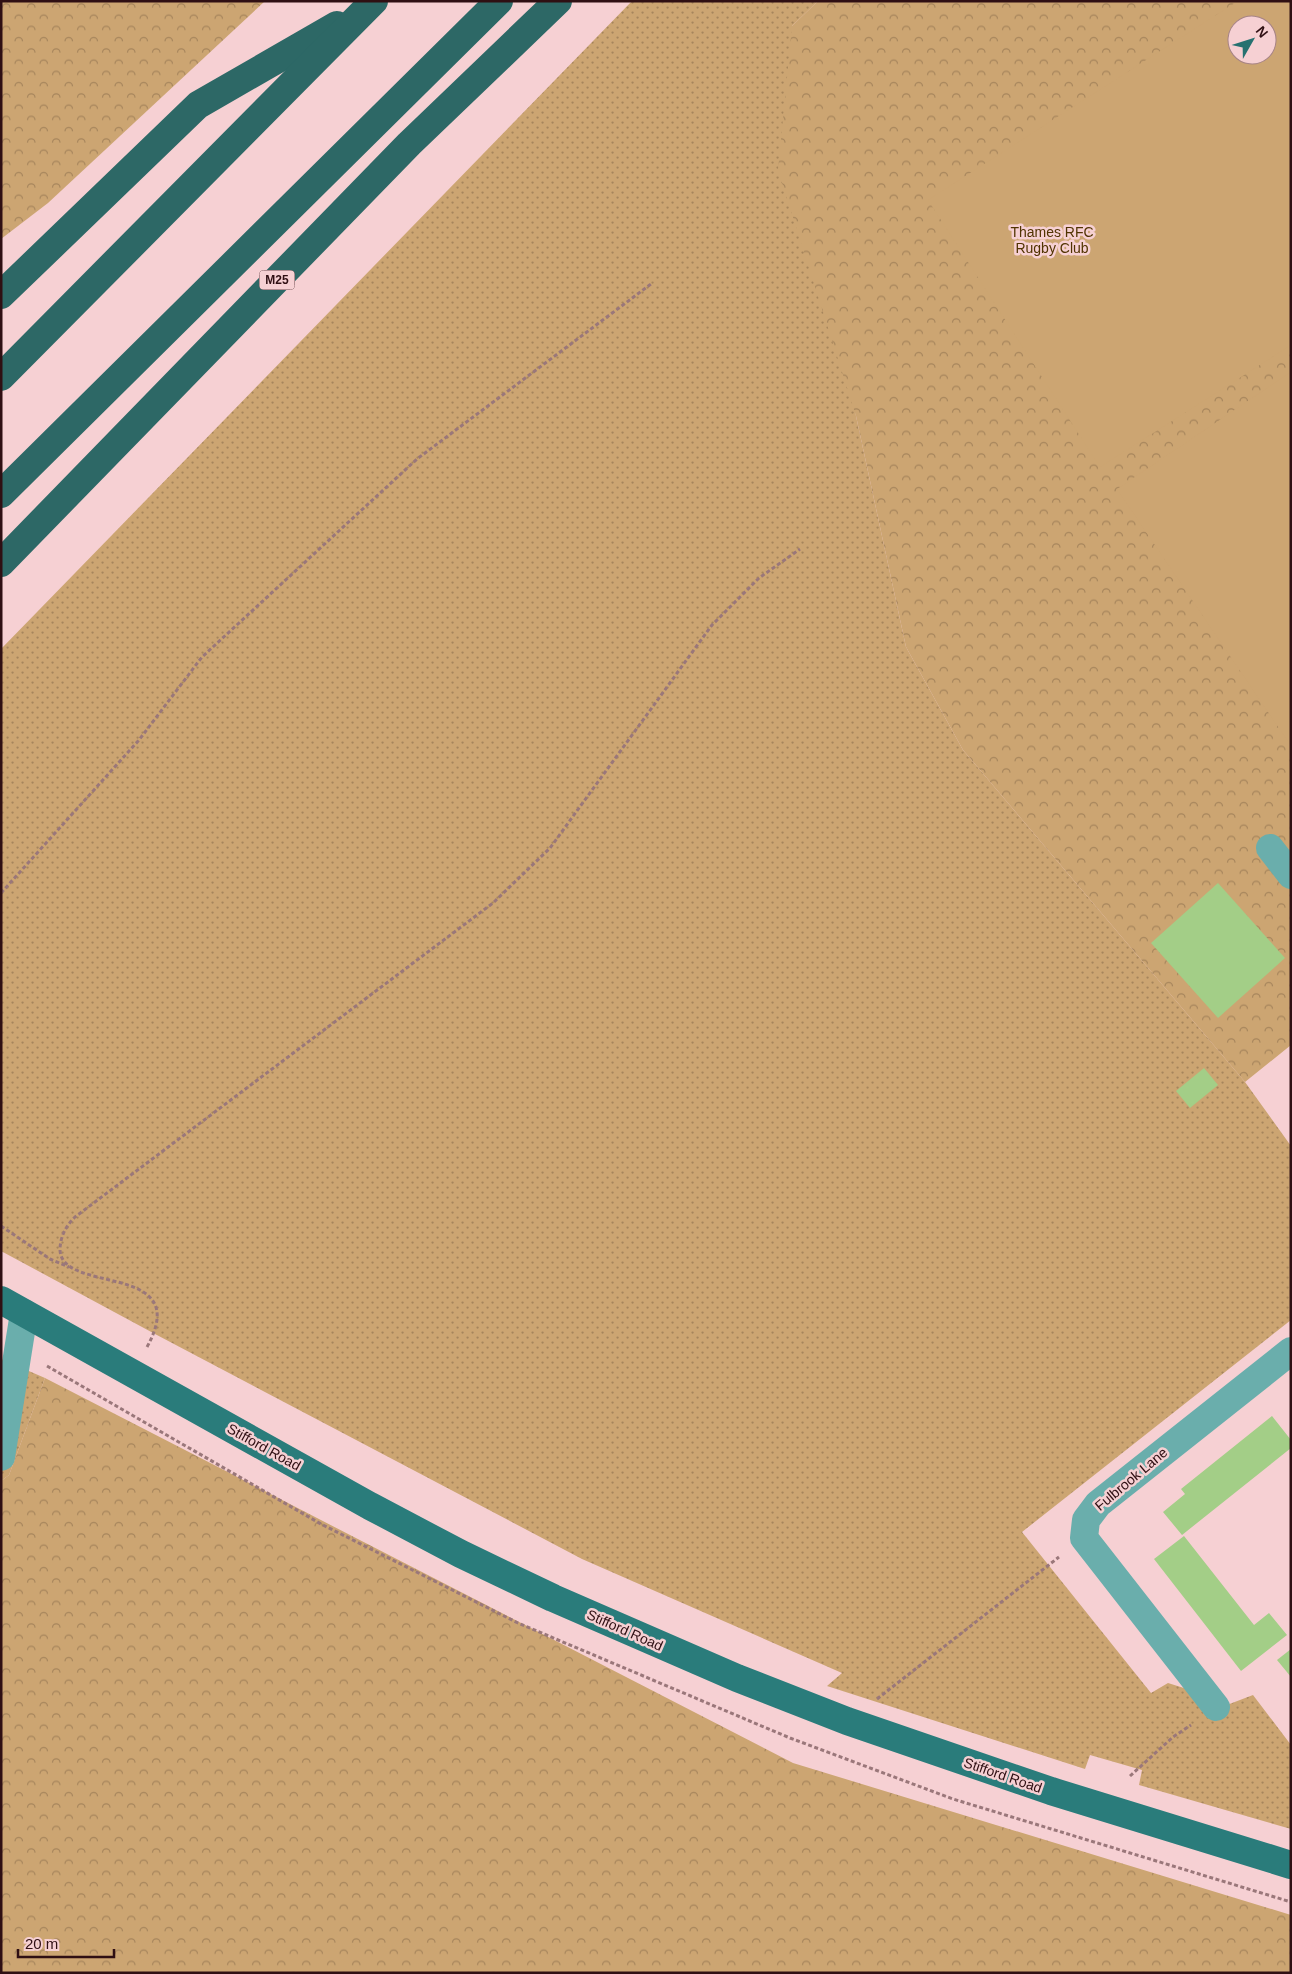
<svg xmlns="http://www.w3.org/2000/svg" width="1292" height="1974" font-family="Helvetica,sans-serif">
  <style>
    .grass { fill: url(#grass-dots) }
    .forest { fill: url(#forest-crowns); fill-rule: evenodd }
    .pitch { fill: #cca572; fill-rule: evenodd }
    .building { fill: #a3ce87 }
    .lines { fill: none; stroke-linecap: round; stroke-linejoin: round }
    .path { stroke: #9a777a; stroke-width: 3; stroke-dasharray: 4 2.5; stroke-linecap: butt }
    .minor { stroke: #6aaeac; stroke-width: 28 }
    .major { stroke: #2a7c7b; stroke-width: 28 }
    .highway { stroke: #2d6866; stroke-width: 28 }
    .labels { text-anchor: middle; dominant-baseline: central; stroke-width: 5; stroke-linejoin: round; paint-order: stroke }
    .shield { fill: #f6d0d3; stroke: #6b494d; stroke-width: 1 }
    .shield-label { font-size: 12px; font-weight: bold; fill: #2f0f13 }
    .park-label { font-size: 14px; fill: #503301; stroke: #f6d0d3 }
    .street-label { font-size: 14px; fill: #2f0f13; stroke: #f6d0d3 }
  </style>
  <defs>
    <pattern id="grass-dots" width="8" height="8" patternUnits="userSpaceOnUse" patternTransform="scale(1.25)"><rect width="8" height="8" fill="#cca572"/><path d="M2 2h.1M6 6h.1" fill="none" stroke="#a6855c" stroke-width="1.8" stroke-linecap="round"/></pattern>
    <pattern id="forest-crowns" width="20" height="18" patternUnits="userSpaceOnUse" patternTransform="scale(1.25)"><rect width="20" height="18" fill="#cca572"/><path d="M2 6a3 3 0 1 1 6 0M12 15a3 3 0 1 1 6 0" fill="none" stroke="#a6855c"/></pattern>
  </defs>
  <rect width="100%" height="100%" fill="#f6d0d3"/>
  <!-- grass -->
  <g class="grass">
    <polygon points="632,1 818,1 792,26 856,416 906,647 963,750 1245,1082 1291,1146 1291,1320 1022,1532 1151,1693 1168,1683 1187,1689 1206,1713 1253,1695 1291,1745 1291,1829 1139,1785 1142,1770 1090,1755 1085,1769 827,1686 842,1673 582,1559 155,1334 1,1251 1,649"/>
    <polygon points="1,1359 45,1378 9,1475 1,1481"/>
  </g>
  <!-- forest -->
  <g class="forest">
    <polygon points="1,1 265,1 48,203 1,239"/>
    <path d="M818,1H1291V1045L1245,1082L963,750L906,647L856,416L778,170L792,26ZM1237,25H1267V55H1237Z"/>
    <polygon points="45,1378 793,1763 1291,1915 1291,1973 1,1973 1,1481 9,1475"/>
  </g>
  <!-- pitch -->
  <g class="pitch">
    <path d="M1238,1H1291V345L1100,467L928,200ZM1237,25H1267V55H1237Z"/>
    <polygon points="1291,372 1291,746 1117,489"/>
  </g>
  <!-- building -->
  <g class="building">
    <polygon points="1218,883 1285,958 1218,1018 1151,943"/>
    <polygon points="1204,1068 1218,1085 1190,1108 1176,1091"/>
    <polygon points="1272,1416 1291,1440 1291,1448 1182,1535 1163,1512 1185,1494 1181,1489"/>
    <polygon points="1184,1536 1254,1625 1269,1613 1287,1635 1241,1671 1154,1559"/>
    <polygon points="1291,1649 1291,1677 1277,1660"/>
  </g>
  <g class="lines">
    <!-- path -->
    <g class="path">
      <polyline points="1,893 139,740 202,657 417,459 651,284"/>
      <polyline points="1,1226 50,1259 69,1267"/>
      <path d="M147,1347C195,1260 58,1296 60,1248C61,1235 66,1226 75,1217L493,903L550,848L712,625L759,578L800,549"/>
      <polyline points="47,1366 321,1524 518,1623 790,1738 953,1799 1291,1902"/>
      <polyline points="877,1699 1059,1557"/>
      <polyline points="1130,1776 1173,1737 1191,1725"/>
    </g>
    <!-- minor -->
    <g class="minor">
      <polyline points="1270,848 1291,875"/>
      <polyline points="1,1457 24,1313"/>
      <polyline points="1216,1707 1084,1538 1086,1520 1098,1504 1291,1351"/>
    </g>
    <!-- major -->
    <polyline class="major" points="1,1300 370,1506 461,1554 553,1598 737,1678 847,1721 1051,1791 1291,1865"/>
    <!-- highway -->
    <g class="highway">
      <polyline points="1,295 198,105 337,25"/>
      <polyline points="1,377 374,1"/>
      <polyline points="1,494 499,1"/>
      <polyline points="1,563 409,144 558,1"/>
    </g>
  </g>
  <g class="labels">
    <!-- shield labels -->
    <rect class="shield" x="259.5" y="270.5" width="35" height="19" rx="4"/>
    <g class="shield-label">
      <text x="277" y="280">M25</text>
    </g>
    <!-- park labels -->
    <g class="park-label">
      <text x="1052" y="232">Thames RFC<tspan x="1052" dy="16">Rugby Club</tspan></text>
    </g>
    <!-- street labels -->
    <g class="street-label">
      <text transform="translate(264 1447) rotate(29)">Stifford Road</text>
      <text transform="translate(1131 1479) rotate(-40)">Fulbrook Lane</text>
      <text transform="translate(625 1630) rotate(24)">Stifford Road</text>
      <text transform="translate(1003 1775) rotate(19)">Stifford Road</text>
    </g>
  </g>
  <!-- border -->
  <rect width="1292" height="1974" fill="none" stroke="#2f0f13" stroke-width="5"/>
  <!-- north arrow -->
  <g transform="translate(1252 40) rotate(51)"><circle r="24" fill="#f6d0d3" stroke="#a68386"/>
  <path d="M0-4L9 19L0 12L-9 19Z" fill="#267170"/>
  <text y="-8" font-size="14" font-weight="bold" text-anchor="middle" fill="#2f0f13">N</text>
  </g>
  <!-- scale -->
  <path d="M18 1949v8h96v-8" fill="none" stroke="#2f0f13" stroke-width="2.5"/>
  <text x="25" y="1949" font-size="15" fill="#2f0f13" stroke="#f6d0d3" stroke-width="4" paint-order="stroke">20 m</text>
</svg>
